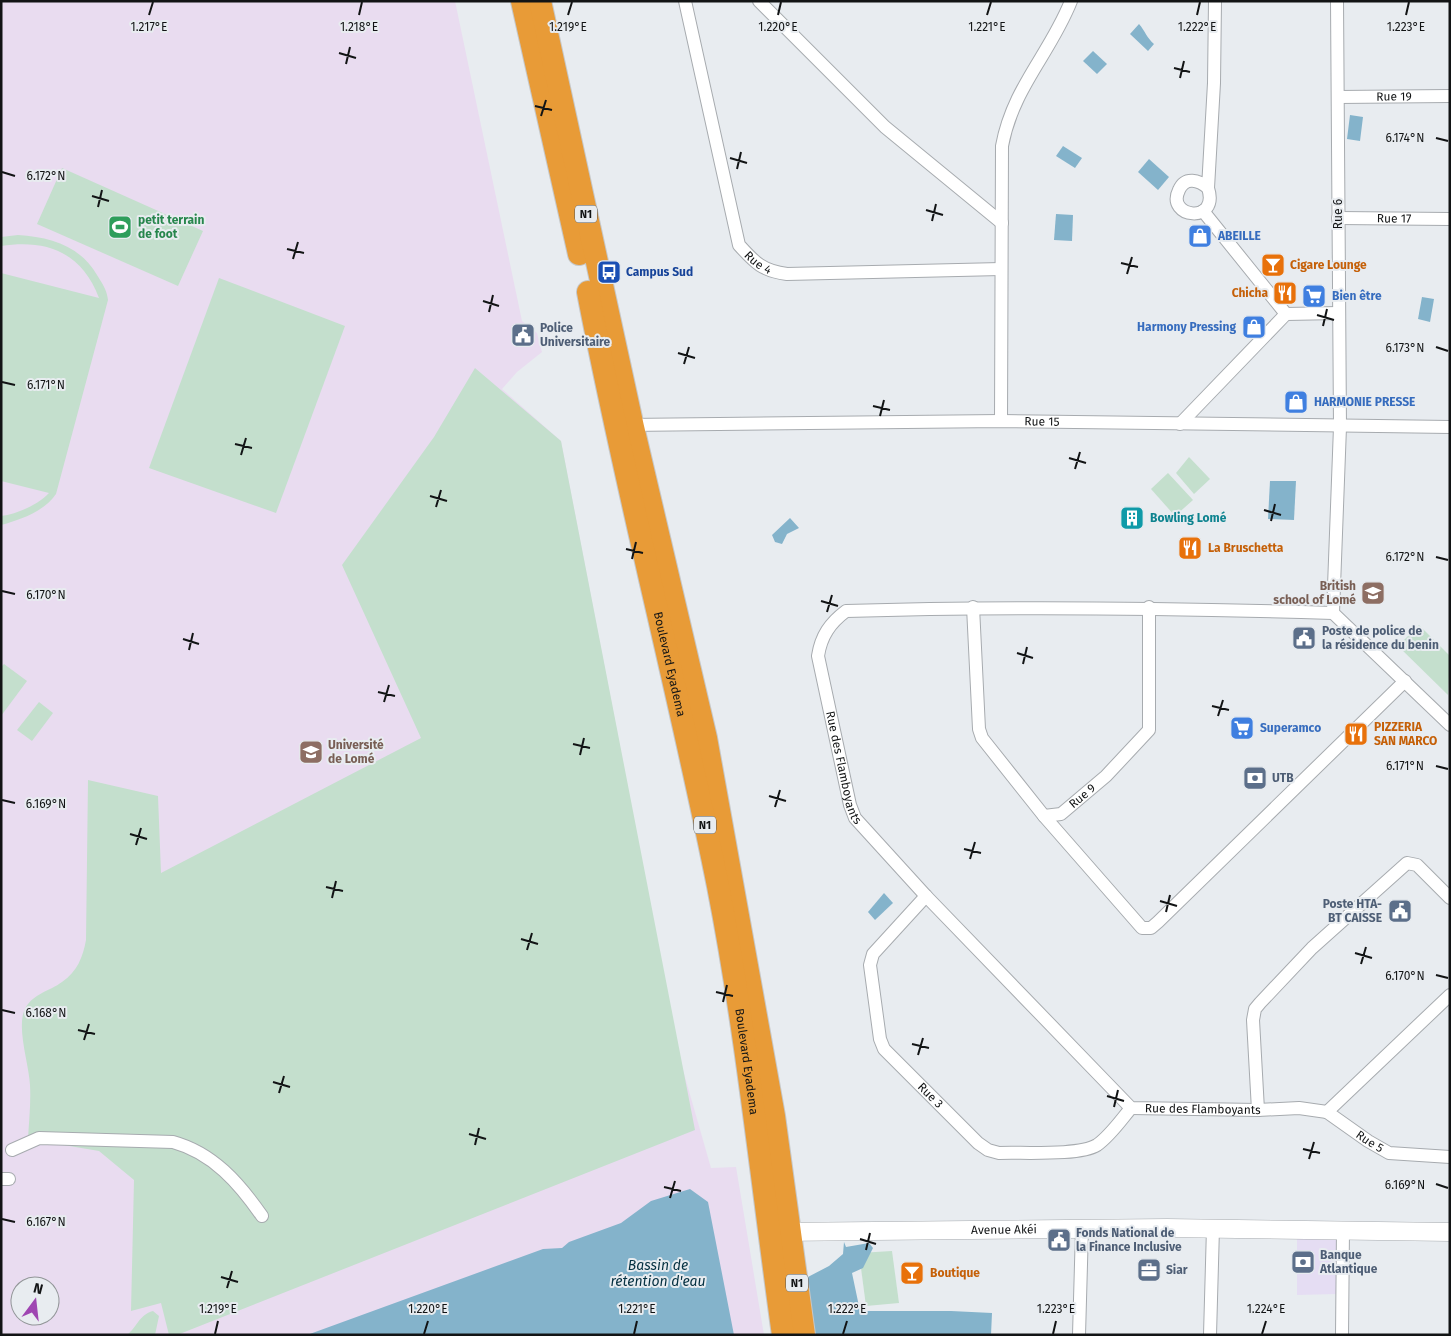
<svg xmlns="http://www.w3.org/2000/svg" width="1451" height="1336" font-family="'Fira Sans',sans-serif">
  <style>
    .commercial { fill: #e5ddf3 }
    .education { fill: #e9dcf0; fill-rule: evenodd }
    .green { fill: #c4dfcd }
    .water { fill: #84b3cb }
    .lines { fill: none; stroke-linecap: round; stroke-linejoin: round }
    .street-casing { stroke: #a7abaf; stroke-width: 14 }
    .secondary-casing { stroke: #a7abaf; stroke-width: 19 }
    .highway-casing { stroke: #c6c7c7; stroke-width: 24 }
    .street { stroke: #fff; stroke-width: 12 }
    .secondary { stroke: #fff; stroke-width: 18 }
    .highway { stroke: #e89b37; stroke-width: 22 }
    .ticks { fill: none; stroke: #121415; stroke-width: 2 }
    .labels { text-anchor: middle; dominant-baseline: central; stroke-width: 4; stroke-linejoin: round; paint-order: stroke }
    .shield { fill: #e8ecf0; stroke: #525557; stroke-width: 1 }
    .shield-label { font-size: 11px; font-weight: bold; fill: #121415 }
    .street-label { font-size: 12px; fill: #121415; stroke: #e8ecf0 }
    .leisure-label { font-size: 12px; font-weight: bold; fill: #27864d; stroke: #e8ecf0; text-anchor: start }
    .shop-label { font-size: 12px; font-weight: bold; fill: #366cbe; stroke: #e8ecf0; text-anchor: start }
    .food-label { font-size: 12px; font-weight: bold; fill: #c56008; stroke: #e8ecf0; text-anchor: start }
    .transit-label { font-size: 12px; font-weight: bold; fill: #164399; stroke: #e8ecf0; text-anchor: start }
    .service-label { font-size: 12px; font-weight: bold; fill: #4e5e75; stroke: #e8ecf0; text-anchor: start }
    .culture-label { font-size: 12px; font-weight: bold; fill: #0d838f; stroke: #e8ecf0; text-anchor: start }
    .education-label { font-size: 12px; font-weight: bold; fill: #785e54; stroke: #e8ecf0; text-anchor: end }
    .water-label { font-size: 14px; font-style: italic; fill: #043041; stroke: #e8ecf0 }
    .ticks-label { font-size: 12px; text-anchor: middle; fill: #121415; stroke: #e8ecf0; stroke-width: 4; stroke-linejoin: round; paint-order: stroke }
  </style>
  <rect width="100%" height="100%" fill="#e8ecf0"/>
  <!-- commercial -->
  <polygon class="commercial" points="1336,1238 1337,1294 1297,1295 1297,1239"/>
  <!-- education -->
  <path class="education" d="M1,1H455L522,321L537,333L542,352L517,372L502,389L561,441L681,1063L711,1168L736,1167L764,1335H1ZM20,1286H50V1316H20Z"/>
  <!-- green -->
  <g class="green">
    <polygon points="62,168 203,231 178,286 37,224"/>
    <path d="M18,235C51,237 80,246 97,275C102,283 107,290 108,300L56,494C45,511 20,520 1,525V516C17,514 38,505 49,493L1,481V273L99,298C82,253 48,239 1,246V237Z"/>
    <polygon points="219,278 345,326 276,513 149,468"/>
    <path d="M475,368L561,441L695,1130L177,1335H169L161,1303L131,1311L134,1180L99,1151L28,1139C29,1121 31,1103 30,1085C29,1064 16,1027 25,1009C32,994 50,991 62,982C77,972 83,957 86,940L88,780L158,796L161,873L421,738L342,565L434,437Z"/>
    <polygon points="1189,457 1210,479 1194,494 1176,473"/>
    <polygon points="1168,473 1193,500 1175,516 1151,489"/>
    <polygon points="1419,625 1450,656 1448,695 1398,646"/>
    <polygon points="4,664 27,681 1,716 1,667"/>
    <polygon points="39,702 53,713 32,741 17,730"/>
    <polygon points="892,1251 899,1303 866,1306 859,1253"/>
    <path d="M153,1311L159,1316L155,1335H127C137,1327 139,1315 153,1311Z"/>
  </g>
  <!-- water -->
  <g class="water">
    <path d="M1139,24C1145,31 1147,38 1154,44L1148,51L1130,34Z"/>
    <polygon points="1093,51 1107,64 1097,74 1083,61"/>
    <polygon points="1350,115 1363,117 1360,141 1347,139"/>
    <polygon points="1063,146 1082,158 1075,168 1056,156"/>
    <polygon points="1149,159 1169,177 1158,190 1138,172"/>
    <polygon points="1056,214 1073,215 1072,241 1054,240"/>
    <polygon points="1422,297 1434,299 1430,322 1418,319"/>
    <polygon points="1270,481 1296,481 1294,520 1268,519"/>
    <polygon points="790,518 799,528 787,534 782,544 775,542 772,535"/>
    <polygon points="884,893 893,903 875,920 868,912"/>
    <polygon points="690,1189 708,1202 734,1335 307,1335 543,1249 562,1248 569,1242 621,1223 651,1201"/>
    <polygon points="844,1242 846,1247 869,1243 873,1248 863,1268 852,1273 860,1311 951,1311 992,1313 991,1335 814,1335 806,1278 829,1266 843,1254"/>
  </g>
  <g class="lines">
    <!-- street casing -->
    <g class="street-casing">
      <g id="street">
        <path id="s1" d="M685,1L739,245C755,263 763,271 787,274L1001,269"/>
        <polyline points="759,1 885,127 1002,223"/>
        <path id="s2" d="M1338,97L1450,96"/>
        <path d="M1208,188C1199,180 1185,176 1179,190C1165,218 1220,225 1208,188L1214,83L1215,1"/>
        <polyline points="1203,211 1286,314"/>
        <path id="s3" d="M1338,218L1450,219"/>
        <path d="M1001,421L1002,146C1013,87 1050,54 1071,1"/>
        <polyline points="1180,424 1286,314 1339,313"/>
        <path id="s4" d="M627,425L1001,421L1450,427"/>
        <polyline points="973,607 979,729 982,738 1044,816 1142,928 1151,928 1158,922 1405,681"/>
        <polyline points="1333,613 1340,427 1337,1"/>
        <path id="s5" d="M1450,725L1333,613C1170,608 1009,606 846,611C830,623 821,636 818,656L850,805L855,818L926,896L1131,1108L1258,1110L1299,1108L1327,1112L1450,995"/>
        <path id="s6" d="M1044,816L1061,814L1106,776L1149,730V607"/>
        <path id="s7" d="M926,896L873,954L870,965L880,1039L884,1049L978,1143L988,1150L999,1153C1021,1152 1080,1156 1097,1145C1110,1136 1121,1120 1131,1108"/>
        <polyline points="1258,1110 1253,1020 1255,1009 1260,1003 1312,948 1407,863 1417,865 1450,898"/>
        <path id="s8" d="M1327,1112L1368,1141L1389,1153L1450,1157"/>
        <path d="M12,1150L39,1138L173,1142C213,1153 239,1183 262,1216"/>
        <polyline points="1,1179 9,1179"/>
        <polyline points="1079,1335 1082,1229"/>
        <polyline points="1210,1335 1213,1228"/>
        <polyline points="1342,1335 1343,1229"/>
      </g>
    </g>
    <!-- secondary casing -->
    <g class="secondary-casing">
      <g id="secondary">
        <path id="s9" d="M778,1232L1167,1228L1450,1232"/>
      </g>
    </g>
    <!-- highway casing -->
    <g class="highway-casing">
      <g id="highway">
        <polyline points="522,1 579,254"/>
        <polyline points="540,1 633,427 706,738 774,1116 804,1335"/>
        <path id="s10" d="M588,292C626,491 678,687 718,886C747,1034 762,1185 783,1335"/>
      </g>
    </g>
    <!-- street -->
    <use href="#street" class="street"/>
    <!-- secondary -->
    <use href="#secondary" class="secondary"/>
    <!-- highway -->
    <use href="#highway" class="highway"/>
  </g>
  <!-- ticks -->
  <path class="ticks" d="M149,15L153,2M359,15L362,2M568,15L572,2M778,15L781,2M987,15L991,2M1197,15L1200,2M1406,15L1409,2M339,53L356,58M346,64L350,47M1174,68L1190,72M1180,78L1184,61M535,106L552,110M541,116L546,100M1436,138L1448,141M730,158L747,163M737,169L741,152M2,172L15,176M92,196L109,201M98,207L102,190M926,210L943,215M932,221L936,204M287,249L304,253M293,259L298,242M1121,263L1138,267M1127,274L1132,257M483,301L499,306M489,312L493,295M1317,315L1334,320M1323,326L1327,309M1436,347L1448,351M678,353L695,358M684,364L689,347M2,382L15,385M873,406L890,410M880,416L884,400M235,444L252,448M241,455L246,438M1069,458L1086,463M1075,469L1080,452M430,496L447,501M436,507L441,490M1264,510L1281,515M1271,521L1275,504M626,549L643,553M1436,557L1448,560M632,559L636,542M2,591L15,594M821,601L838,606M827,612L832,595M183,639L199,644M189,650L193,633M1017,653L1033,658M1023,664L1027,647M378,692L395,696M384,702L389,685M1212,706L1229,710M1218,716L1223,700M573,744L590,748M580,755L584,738M1436,766L1448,769M769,796L786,801M2,800L15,803M775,807L780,790M130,834L147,839M136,845L141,828M964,849L981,853M970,859L975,842M326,887L343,891M332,898L336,881M1160,901L1177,906M1166,912L1170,895M521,939L538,944M527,950L532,933M1355,953L1372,958M1361,964L1366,947M1436,975L1448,978M716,992L733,996M723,1002L727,985M2,1010L15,1013M78,1030L95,1034M84,1040L89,1024M912,1044L929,1048M918,1055L923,1038M273,1082L290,1087M279,1093L284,1076M1107,1096L1124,1101M1114,1107L1118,1090M469,1134L486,1139M475,1145L479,1128M1303,1149L1320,1153M1309,1159L1314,1142M1436,1184L1448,1188M664,1187L681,1191M670,1198L675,1181M2,1219L15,1222M860,1239L876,1244M866,1250L870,1233M221,1277L238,1282M227,1288L232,1271M215,1334L218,1321M424,1334L428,1321M634,1334L637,1321M843,1334L847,1321M1053,1334L1056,1321M1262,1334L1266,1321"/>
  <!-- icons -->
  <defs>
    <g id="stadium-square" transform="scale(1.25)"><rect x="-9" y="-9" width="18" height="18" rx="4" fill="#2e9e5b" stroke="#e8ecf0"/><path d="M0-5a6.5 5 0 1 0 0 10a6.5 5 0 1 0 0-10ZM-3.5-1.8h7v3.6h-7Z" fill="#fff"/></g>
    <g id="shop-square" transform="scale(1.25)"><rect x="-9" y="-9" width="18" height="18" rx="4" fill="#3f7fe0" stroke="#e8ecf0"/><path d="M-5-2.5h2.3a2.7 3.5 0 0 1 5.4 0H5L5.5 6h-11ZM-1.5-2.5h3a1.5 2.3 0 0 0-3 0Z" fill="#fff"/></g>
    <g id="bar-square" transform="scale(1.25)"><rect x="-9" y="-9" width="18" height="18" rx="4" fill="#e8710a" stroke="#e8ecf0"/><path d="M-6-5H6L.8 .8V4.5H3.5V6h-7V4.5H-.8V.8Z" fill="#fff"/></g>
    <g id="bus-square" transform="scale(1.25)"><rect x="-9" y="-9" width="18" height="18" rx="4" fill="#1a4fb4" stroke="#e8ecf0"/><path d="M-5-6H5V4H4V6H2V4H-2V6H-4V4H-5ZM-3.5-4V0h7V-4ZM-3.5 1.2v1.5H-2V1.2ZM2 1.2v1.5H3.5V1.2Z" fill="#fff"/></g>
    <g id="restaurant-square" transform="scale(1.25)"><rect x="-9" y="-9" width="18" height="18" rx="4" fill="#e8710a" stroke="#e8ecf0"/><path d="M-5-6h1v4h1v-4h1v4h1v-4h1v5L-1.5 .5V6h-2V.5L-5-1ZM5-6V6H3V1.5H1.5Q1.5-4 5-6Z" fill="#fff"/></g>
    <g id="supermarket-square" transform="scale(1.25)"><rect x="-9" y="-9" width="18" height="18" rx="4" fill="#3f7fe0" stroke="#e8ecf0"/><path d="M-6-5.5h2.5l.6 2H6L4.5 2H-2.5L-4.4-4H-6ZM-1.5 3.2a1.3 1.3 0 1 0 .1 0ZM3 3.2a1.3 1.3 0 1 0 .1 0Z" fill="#fff"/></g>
    <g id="civic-square" transform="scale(1.25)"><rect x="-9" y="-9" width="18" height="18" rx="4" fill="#5c6f8a" stroke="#e8ecf0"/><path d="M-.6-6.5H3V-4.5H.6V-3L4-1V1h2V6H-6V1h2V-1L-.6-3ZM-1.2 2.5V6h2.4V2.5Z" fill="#fff"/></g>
    <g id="building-square" transform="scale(1.25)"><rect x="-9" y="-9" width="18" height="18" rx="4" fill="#0f9aa8" stroke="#e8ecf0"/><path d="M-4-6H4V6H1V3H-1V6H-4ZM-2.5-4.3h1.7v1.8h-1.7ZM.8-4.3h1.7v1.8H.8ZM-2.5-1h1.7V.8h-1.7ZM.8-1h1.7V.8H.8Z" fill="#fff"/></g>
    <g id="school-square" transform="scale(1.25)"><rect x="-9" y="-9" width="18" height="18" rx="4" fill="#8d6e63" stroke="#e8ecf0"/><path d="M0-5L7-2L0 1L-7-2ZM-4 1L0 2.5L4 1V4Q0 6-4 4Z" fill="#fff"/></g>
    <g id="university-square" transform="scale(1.25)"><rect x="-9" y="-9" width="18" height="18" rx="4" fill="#8d6e63" stroke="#e8ecf0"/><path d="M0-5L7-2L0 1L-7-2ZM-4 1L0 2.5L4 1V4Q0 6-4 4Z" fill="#fff"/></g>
    <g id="bank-square" transform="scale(1.25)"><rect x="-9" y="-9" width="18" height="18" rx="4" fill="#5c6f8a" stroke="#e8ecf0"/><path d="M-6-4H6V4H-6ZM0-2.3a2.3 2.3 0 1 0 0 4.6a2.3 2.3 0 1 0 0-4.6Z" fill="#fff"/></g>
    <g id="office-square" transform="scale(1.25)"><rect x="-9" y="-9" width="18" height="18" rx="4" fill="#5c6f8a" stroke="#e8ecf0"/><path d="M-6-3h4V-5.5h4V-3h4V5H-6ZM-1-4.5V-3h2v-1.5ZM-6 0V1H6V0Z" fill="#fff"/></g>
  </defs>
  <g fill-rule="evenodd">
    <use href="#stadium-square" x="120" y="227"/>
    <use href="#shop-square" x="1200" y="236"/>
    <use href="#bar-square" x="1273" y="265"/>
    <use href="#bus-square" x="609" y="272"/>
    <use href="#restaurant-square" x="1285" y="293"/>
    <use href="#supermarket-square" x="1314" y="296"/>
    <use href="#shop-square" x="1254" y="327"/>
    <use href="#civic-square" x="523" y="335"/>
    <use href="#shop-square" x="1296" y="402"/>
    <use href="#building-square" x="1132" y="518"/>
    <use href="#restaurant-square" x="1190" y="548"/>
    <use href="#school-square" x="1373" y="593"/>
    <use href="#civic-square" x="1304" y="638"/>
    <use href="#supermarket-square" x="1242" y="728"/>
    <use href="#restaurant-square" x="1356" y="734"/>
    <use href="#university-square" x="311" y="752"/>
    <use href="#bank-square" x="1255" y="778"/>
    <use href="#civic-square" x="1400" y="911"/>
    <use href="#civic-square" x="1059" y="1240"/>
    <use href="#bank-square" x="1303" y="1262"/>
    <use href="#office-square" x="1149" y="1270"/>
    <use href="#bar-square" x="912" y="1273"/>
  </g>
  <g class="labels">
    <!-- shield labels -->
    <g class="shield">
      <rect x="575" y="205.5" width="22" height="17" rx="4"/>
      <rect x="694" y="816.5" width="22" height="17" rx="4"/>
      <rect x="786" y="1274.5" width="22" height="17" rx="4"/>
    </g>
    <g class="shield-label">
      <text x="586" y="214">N1</text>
      <text x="705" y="825">N1</text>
      <text x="797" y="1283">N1</text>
    </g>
    <!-- street labels -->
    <g class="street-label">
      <text stroke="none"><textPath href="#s2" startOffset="56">Rue 19</textPath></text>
      <text transform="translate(1338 214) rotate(-90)">Rue 6</text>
      <text stroke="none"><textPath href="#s3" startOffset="56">Rue 17</textPath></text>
      <text stroke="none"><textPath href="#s1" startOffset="276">Rue 4</textPath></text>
      <text stroke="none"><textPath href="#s4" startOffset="415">Rue 15</textPath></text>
      <text stroke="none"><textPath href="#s10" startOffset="381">Boulevard Eyadema</textPath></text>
      <text stroke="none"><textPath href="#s5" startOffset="818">Rue des Flamboyants</textPath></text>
      <text stroke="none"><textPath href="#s6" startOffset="45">Rue 9</textPath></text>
      <text stroke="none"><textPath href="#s10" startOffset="786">Boulevard Eyadema</textPath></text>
      <text stroke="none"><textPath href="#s7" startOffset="241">Rue 3</textPath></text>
      <text stroke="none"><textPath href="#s5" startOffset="1342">Rue des Flamboyants</textPath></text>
      <text stroke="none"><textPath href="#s8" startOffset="52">Rue 5</textPath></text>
      <text stroke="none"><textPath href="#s9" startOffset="226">Avenue Akéi</textPath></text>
    </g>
    <!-- leisure labels -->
    <g class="leisure-label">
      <text x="138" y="220">petit terrain<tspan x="138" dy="14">de foot</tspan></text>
    </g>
    <!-- shop labels -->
    <g class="shop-label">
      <text x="1218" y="236">ABEILLE</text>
      <text x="1332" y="296">Bien être</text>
      <text x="1236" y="327" text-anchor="end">Harmony Pressing</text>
      <text x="1314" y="402">HARMONIE PRESSE</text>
      <text x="1260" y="728">Superamco</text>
    </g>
    <!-- food labels -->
    <g class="food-label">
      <text x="1290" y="265">Cigare Lounge</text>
      <text x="1268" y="293" text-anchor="end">Chicha</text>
      <text x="1208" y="548">La Bruschetta</text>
      <text x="1374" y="727">PIZZERIA<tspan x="1374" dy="14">SAN MARCO</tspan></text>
      <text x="930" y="1273">Boutique</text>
    </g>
    <!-- transit labels -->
    <g class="transit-label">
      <text x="626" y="272">Campus Sud</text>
    </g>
    <!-- service labels -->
    <g class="service-label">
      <text x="540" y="328">Police<tspan x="540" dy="14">Universitaire</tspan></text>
      <text x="1322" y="631">Poste de police de<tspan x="1322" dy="14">la résidence du benin</tspan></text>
      <text x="1272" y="778">UTB</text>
      <text x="1382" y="904" text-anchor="end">Poste HTA-<tspan x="1382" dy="14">BT CAISSE</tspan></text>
      <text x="1076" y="1233">Fonds National de<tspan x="1076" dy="14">la Finance Inclusive</tspan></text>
      <text x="1320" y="1255">Banque<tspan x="1320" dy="14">Atlantique</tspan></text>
      <text x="1166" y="1270">Siar</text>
    </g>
    <!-- culture labels -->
    <g class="culture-label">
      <text x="1150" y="518">Bowling Lomé</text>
    </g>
    <!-- education labels -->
    <g class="education-label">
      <text x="1356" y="586">British<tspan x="1356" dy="14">school of Lomé</tspan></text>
      <text x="328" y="745" text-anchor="start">Université<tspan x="328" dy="14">de Lomé</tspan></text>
    </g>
    <!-- water labels -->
    <g class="water-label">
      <text x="658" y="1265">Bassin de<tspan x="658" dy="16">rétention d'eau</tspan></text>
    </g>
  </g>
  <g class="ticks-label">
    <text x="149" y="31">1.217°E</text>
    <text x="359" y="31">1.218°E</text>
    <text x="568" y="31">1.219°E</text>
    <text x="778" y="31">1.220°E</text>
    <text x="987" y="31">1.221°E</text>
    <text x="1197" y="31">1.222°E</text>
    <text x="1406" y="31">1.223°E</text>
    <text x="1405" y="142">6.174°N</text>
    <text x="46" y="180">6.172°N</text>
    <text x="1405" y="352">6.173°N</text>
    <text x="46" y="389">6.171°N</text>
    <text x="1405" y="561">6.172°N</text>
    <text x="46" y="599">6.170°N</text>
    <text x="1405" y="770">6.171°N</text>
    <text x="46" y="808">6.169°N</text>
    <text x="1405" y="980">6.170°N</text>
    <text x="46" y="1017">6.168°N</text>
    <text x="1405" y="1189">6.169°N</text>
    <text x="46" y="1226">6.167°N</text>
    <text x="218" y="1313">1.219°E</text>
    <text x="428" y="1313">1.220°E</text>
    <text x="637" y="1313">1.221°E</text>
    <text x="847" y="1313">1.222°E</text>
    <text x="1056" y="1313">1.223°E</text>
    <text x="1266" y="1313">1.224°E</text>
  </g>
  <!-- border -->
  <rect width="1451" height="1336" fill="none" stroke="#121415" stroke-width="5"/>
  <!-- north arrow -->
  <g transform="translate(35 1301) rotate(15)"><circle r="24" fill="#e8ecf0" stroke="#929698"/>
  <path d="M0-4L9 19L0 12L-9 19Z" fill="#9f46b2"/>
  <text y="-8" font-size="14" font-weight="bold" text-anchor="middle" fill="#121415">N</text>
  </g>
</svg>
